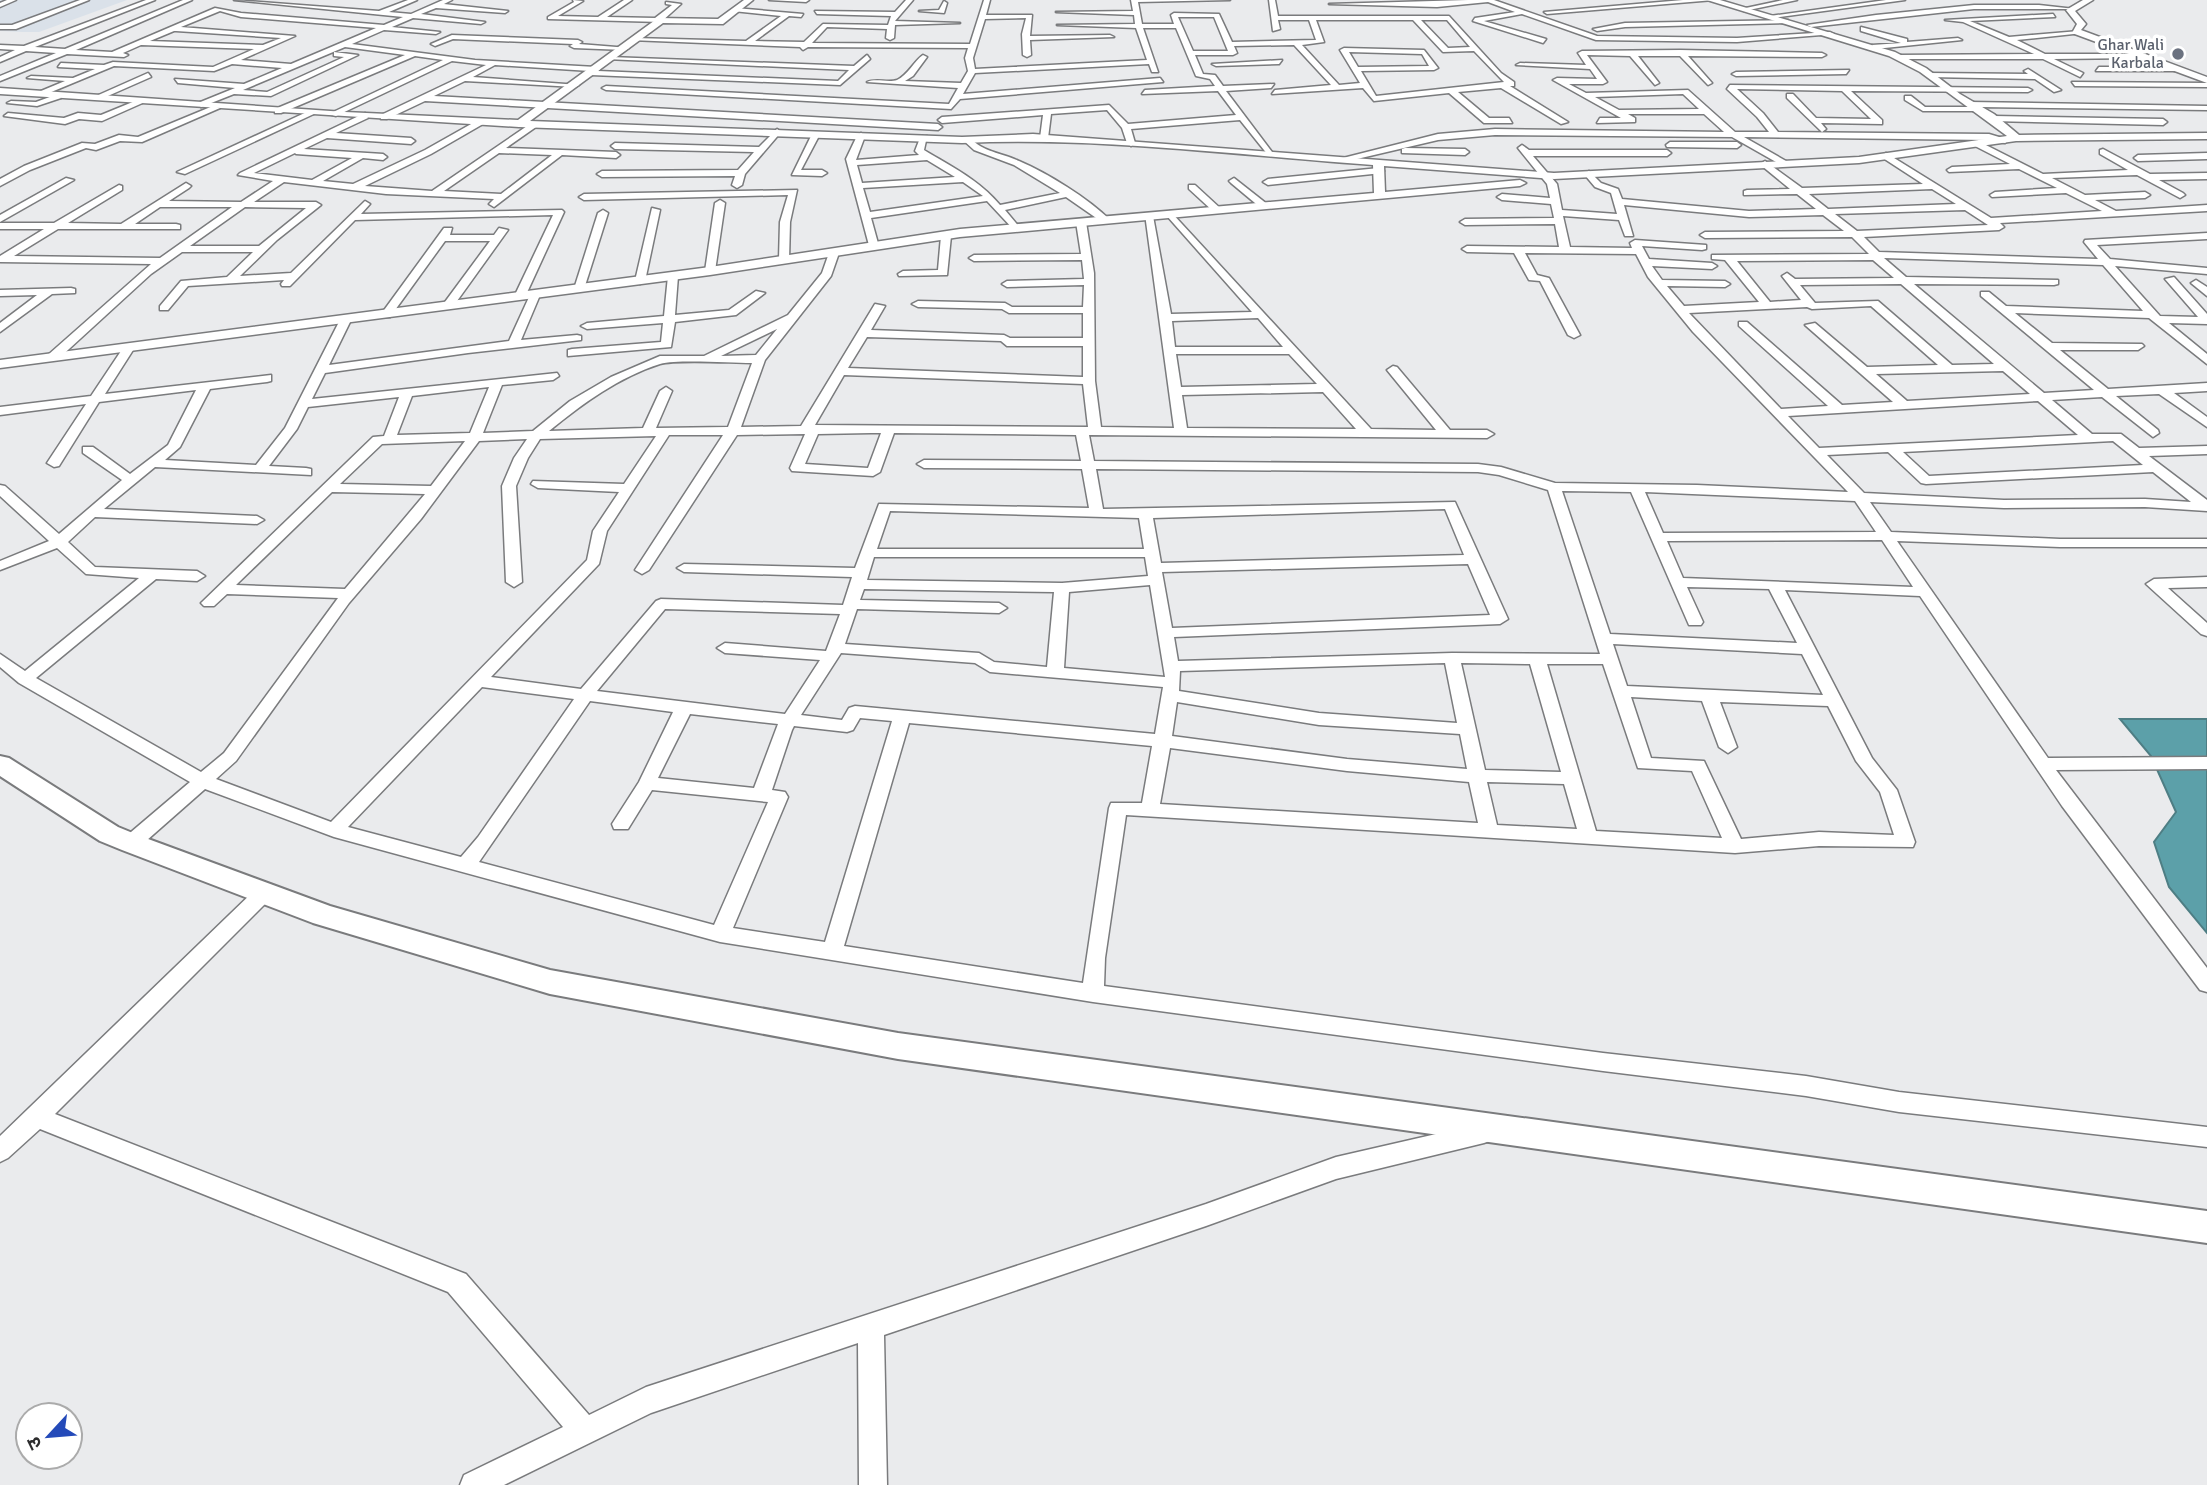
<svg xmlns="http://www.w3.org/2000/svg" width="2207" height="1485" font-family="Signika,'Noto Sans Devanagari',sans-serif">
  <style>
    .built { fill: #dae1e9 }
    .water { fill: #5ca0a9; stroke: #4e7e84; stroke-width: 2 }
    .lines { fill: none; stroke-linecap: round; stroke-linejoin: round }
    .minor-casing { stroke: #7a7b7d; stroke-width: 3 }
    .tertiary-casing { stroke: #7a7b7d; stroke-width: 3 }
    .secondary-casing { stroke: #7a7b7d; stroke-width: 4 }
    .minor { fill: #fff; fill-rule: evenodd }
    .tertiary { fill: #fff; fill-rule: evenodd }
    .secondary { fill: #fff; fill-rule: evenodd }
    .worship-dot { fill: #6b7280; stroke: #fff; stroke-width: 2.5 }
    .labels { text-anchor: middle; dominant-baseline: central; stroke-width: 7; stroke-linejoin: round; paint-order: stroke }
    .far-worship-label { font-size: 16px; fill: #5b616d; stroke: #fff; text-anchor: end }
  </style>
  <rect width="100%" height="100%" fill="#eaebed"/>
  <!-- built -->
  <polygon class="built" points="0,0 127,0 39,32 23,32 0,31"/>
  <!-- water -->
  <polygon class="water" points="2120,719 2207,719 2207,933 2169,887 2154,842 2176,812 2151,756"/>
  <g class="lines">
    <!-- minor casing -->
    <g class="minor-casing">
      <g id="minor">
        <polygon points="7,0 16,0 0,7 0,3"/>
        <polygon points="80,0 89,0 16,29 0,29 0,25 12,25"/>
        <path d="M146,0H155L35,47L65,49L183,0H192L76,50L112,52L215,8L241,13L384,25L403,17L234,0L379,11L408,0H417L389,12L411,14L443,0H452L444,4L508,11L505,13L436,8L421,14L485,22L481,24L413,18L392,27L440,32L436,34L384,30L352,44L475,60L596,67L600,69L598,71L838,81L849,70L606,59L610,57L854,66L867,55L870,59L840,85L591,75L587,73L590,71L495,65L473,77L579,85L575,87L465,81L434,96L938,124L942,127L938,130L425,101L387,119H381V115L486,65L452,61L336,116L329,114L443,60L415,56L281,113H275V109L405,55L345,47L243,90L267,92L344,57L334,56V52L358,55L271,96L234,94L201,107L198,103L235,88L178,83L175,79L244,84L282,68L232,64L214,71L114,66L44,95L41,91L65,81L27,78L31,76L73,78L95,69L58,67L61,63L104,65L113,62L213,67L254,49L141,45L123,53L128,55L124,57L67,54L0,81V76L56,53L26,51L0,62V57L15,50L0,49V45L24,46ZM220,11L241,17L376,28L291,64L241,60L295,36L181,27ZM174,31H176L281,38L263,45L150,41Z"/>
        <polygon points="573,0 583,1 558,16 598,17 624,0 632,0 607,17 655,18 672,5 666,4 666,2 681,4 661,22 548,19 548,17 574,2"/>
        <polygon points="769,0 809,0 806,2"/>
        <path d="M906,0H913L895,21L960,23L895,25L894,38L890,40L886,38L887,29L827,27L812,43L970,44L984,0H990L986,15H1032L1030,36L1110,35L1114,37L1030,40L1031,55L1027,57L1023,55L1022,34L1026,18L985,19L973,58L975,69L1147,60L1136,28L1057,25L1135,24L1134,15L1056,12L1133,11L1131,0H1230L1138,2L1142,24H1174L1171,15L1174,13L1219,14L1232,42L1316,40L1309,20H1278L1280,29L1273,31L1269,0H1275L1278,16H1449L1501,73L1514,82V86H1510L1568,122L1561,124L1501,88L1458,92L1489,118H1509L1512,123H1484L1449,93L1374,101L1363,88L1272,94L1275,90L1331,85L1294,45L1234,46L1237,53L1233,55H1195L1203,74L1215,75L1223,86L1274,84L1271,88L1226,91L1272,152L1268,155L1240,120L1131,129L1135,143L1131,146L1127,143L1122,128L1107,110L1051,114L1048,138L1044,141L1040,138L1043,115L942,123L938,120L942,117L1109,105L1128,124L1236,115L1218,91L1142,94L1145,90L1215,86L1210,79L1196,76L1176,28H1143L1158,72H1152L1149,64L975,73L963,94L1160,78L1163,82L960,99L951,109L606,90L602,88L606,86L949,104L958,88L867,82C876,78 888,83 897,80C908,75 914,61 923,55L927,57L913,76L905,81L961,83L968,71L965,58L968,48L808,47L803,50L800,47L630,40L634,38L746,41L781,16L733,11L735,8L803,14L801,17L789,16L755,41L804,42L823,24L888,25L891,16L817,14L815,11L895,12ZM1178,17H1214L1228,51H1193ZM1316,20H1413L1443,52L1474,51L1504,82L1376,96L1361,71L1434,70L1438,68L1424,50L1344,48L1340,50L1360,83L1339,85L1302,45L1324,42ZM1421,20H1447L1470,47L1448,48ZM1349,52L1422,54L1429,66L1358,67Z"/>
        <polygon points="1468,0 1494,0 1597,36 1737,38 1830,32 1834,34 1737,42 1596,40 1522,14 1484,21 1546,39 1543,43 1473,21 1475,18 1515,12 1488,2 1437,7 1329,4"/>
        <polygon points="1683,0 1714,0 1547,14 1544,12"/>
        <polygon points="1783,0 1797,0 1744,11 1741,9"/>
        <polygon points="1886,0 1905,0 1773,18 1770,16"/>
        <polygon points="944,1 947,3 944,13 919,11 939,10"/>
        <polygon points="1974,5 2039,5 2075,9 1974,9 1811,27 1807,25 1876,15"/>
        <polygon points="2053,14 2055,17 1970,21 2009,37 2079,31 2083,33 2017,40 2045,54 2139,54 2143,56 2139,58 2054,59 2083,73 2080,77 2043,59 1898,59 1894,57 1898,55 2034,54 1963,22 1945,20"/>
        <polygon points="1788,20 1786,23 1625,27 1597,31 1593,29 1625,23"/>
        <polygon points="1861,27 1907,39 1907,42 1958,38 1962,40 1875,49 1872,45 1901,43 1861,31"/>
        <polygon points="452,35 578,40 582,42 579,44 629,48 625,50 574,48 570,46 573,44 453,39 435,46 431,44"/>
        <path d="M1680,50L1822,53L1826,55L1822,57L1688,56L1712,83L1708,85L1680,56H1638L1659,83L1655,85L1630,56L1587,55L1607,82L1603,84H1569L1586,93L1688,90L1735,132H1769L1757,117L1727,89L1730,85L2028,88L2032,90L2028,92L1851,91L1882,120V124L1821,123L1826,129L1822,132L1787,98V94H1793L1816,118L1871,119L1842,91L1737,89L1763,113L1778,132L1989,134L2009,140L2005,143L1989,140L1744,137L1786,161V165L1783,166L1732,137L1495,135L1438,140L1344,162L1339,159L1438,134L1495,129L1724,132L1704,114H1628L1635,118V122L1597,123L1600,118H1621L1553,80L1557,78L1597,79L1590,69L1516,65L1520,63L1586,65L1578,53L1582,51ZM1683,94L1699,109L1619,110L1595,97Z"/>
        <polygon points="1282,60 1279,64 1216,66 1212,64"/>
        <polygon points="2099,67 2176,67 2180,69 2176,71 2096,71"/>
        <polygon points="2028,69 2061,90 2054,92 2035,79 1929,77 1925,75 1929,73 2028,74 2024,71"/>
        <polygon points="1849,70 1846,74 1736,76 1732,74 1736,72"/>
        <polygon points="148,73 151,77 101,99 94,97"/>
        <polygon points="2072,82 2207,83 2207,87 2075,86"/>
        <polygon points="58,94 61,98 37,106 7,103 11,101 36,102"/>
        <polygon points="1905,96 1911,96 1925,107 1973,107 1966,104 1970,102 2207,106 2207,110 1981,107 1984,109 1980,111 1923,111 1905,100"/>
        <polygon points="140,99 147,101 102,121 79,119 65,124 4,116 8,113 64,118 78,113 101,115"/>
        <polygon points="213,106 220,108 142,142 120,141 96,150 86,148 30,170 0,186 0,179 24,166 82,143 95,144 119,135 138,137"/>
        <polygon points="309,111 316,113 185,174 177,172"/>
        <path d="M365,113L368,118L336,133L411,138L415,141L411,144L327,138L304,149L383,154L387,157L383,160L363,158L323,181L353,184L425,150L480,119L483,124L431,154L365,186L432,191L533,122L536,127L506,148L616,152L620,155L616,158L562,155L494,207L489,204L494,199L386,194L284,182L254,202H316L321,205L277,240L240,276L291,273L365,201L370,204L361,214L562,210L564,212L524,299L514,297L553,215L355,220L290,286H282L281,284L284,280L188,286L168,310H160V306L181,281L227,277L253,252H182L151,274L57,360H49V354L151,264L0,262V256L44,229H0V223H54L119,185L122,186V190L68,223L121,224L186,183L191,186L189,188L169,201L241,202L273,181L238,175L240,173ZM295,153L296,154L352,158L312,180L254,173ZM499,153L552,155L501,194L444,191ZM160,207H232L160,258L14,256L58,229H180V225L176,224H135ZM245,207L306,208L259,246H190Z"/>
        <polygon points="1994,116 2163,119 2167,122 2163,125 1991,121"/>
        <polygon points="777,129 781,132 745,174 742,185 737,188 732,185 735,176 602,177 597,174 602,171 738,170 754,152 615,149 611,146 615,143 759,147"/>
        <polygon points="813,132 820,134 801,170 822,170 827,173 822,176 792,175"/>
        <path d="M861,133L865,136L856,160L919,155L915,151L920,138L927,136L924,150C952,167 979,180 1000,205L1060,193L1014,165L974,150L963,140L970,138C983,152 1002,153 1019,161C1047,173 1088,198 1110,220L1102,222L1066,197L1005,210L1020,228L1015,231L987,201L871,218L879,247L870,249L846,159L857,136ZM927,160L955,177L862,183L857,165ZM963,182L983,196L870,212L863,188Z"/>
        <path d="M1978,141L2043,174L2128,170L2100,154V150L2103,149L2150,174L2207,173V179L2159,180L2183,193L2185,195L2180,198L2137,175L2052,178L2085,195L2145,192L2150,195L2145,198L2095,200L2116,211L2207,205V211L2000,223L2004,227L1999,230L1864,237L1879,252L2098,259L2084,242L2085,240L2207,233V239L2097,245L2110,259L2207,268V274L2115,266L2160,316L2198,317L2165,279L2174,277L2207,314V324L2169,323L2207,354V364L2149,318L2015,313L2052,343L2142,344L2144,346L2138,350H2060L2108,389L2207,383V391L2174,393L2207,417V427L2159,394L2116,396L2158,430L2159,433L2153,437L2102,397L2052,400L2092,434H2121L2139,448L2207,446V454L2149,456L2207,500V511L2145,507L2004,508L1870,502L1891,532L2060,539H2207V547H2060L1897,541L2048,758L2207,757V769L2056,770L2207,968V992L2200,990L2062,806L1920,596L1785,590L1872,758L1897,790L1915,842L1913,847L1819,846L1735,853L1126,815L1105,958L1104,986L1603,1053L1806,1076L1899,1092L2207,1127V1147L1899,1112L1806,1096L1603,1071L1093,1002L720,942L334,837L205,789L138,848H124L122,843L124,838L190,782L19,683L0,667V654L25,671L139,578L86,574L57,548L0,570V561L49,541L0,496V485L5,486L59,534L122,480L83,453V447H93L130,474L168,445L196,390L99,402L59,466L54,467L47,463L86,404L0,415V407L91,396L125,345L135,347L105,394L271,375V381L267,382L210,389L180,447L165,460L256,465L285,428L341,318L351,320L329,365L509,341L530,295L535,292L540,295L521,340L577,335L581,336V340L468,353L325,373L312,399L557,373L559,376L553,380L502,385L483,433L533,431L570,401L611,377L660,356H704L788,315L822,273L829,253L834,250L839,253L831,276L765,360L741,427L801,426L875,304L885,306L871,330L1004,335L1010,338H1083V313H1009L1002,309L918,307L912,304L918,301L1005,303L1012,307H1083L1084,285L1007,287L1002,284L1007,281L1084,279L1082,260L974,261L969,258L974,255L1081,254L1076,222L1081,219L1086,222L1094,273L1095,381L1101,427L1174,428L1145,214L1153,216L1171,314L1252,312L1167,216L1165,214L1170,211L1371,429L1436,430L1387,370L1393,366L1397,367L1450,430H1487L1494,434L1487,438L1089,435L1094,461L1478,464L1501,467L1555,483L1697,485L1848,492L1693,332L1648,277L1636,254L1525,253L1537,275L1549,278L1580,335L1574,338L1568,335L1540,281L1529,280L1514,253L1467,252L1462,249L1467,246L1559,247L1555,224L1465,225L1460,222L1465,219L1554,218L1551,204L1502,200L1497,197L1502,194L1550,198L1547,184L1518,148L1522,145L1529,150H1667L1671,153L1667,156H1533L1557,184L1562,210L1617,214L1611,193L1595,187L1584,174L1589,171L1601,183L1618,189L1622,199L1749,211L1816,209L1797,194L1744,195V191L1747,190L1790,189L1762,166L1760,164L1765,161L1802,188L1923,184L1883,158L1882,156L1886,153L1991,218L2102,211L2066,193L1992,197L1990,195L1995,192L2057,188L2019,169L1949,172L1947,170L1952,167L2010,164L1975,146V142ZM1932,189L1956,204L1828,209L1809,194ZM1624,205L1749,217L1823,215L1844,231L1705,232L1700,235L1705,238L1852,237L1869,254L1712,255V259L1725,260L1759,302L1684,306L1667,286L1725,287L1730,284L1725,281L1662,280L1652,266L1712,269L1717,266L1712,263L1649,259L1642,246L1702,250L1706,249V245L1635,240L1630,243L1632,248L1570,247L1563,216L1619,220L1625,236H1633ZM1965,210L1988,225L1857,231L1835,214ZM1884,258L2103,265L2143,311L2006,306L1989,292H1981V296L2094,390L2044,393L1914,284L2054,285L2058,284V280L1906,277ZM1873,260L1894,278L1795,279L1787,273L1782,276L1801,300L1770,302L1737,261ZM1901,284L1994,364L1952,365L1878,301L1815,303L1800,285ZM1871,306L1938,365L1867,367L1815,323L1805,325L1893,402L1842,405L1747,322H1739V326L1828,406L1781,409L1689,313L1807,307L1812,309ZM1258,318L1283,347H1175L1172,321ZM777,329L756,355L721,356ZM867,337L1001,341L1007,346H1083V377L848,368ZM1176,354H1289L1317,384L1181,387ZM752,363L728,427L656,428L672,391L666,387L660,391L643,428L549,431C582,404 619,377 660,364C678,359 730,363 752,363ZM2003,371L2030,394L1907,401L1876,374ZM844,375L1083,384L1088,427L815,425ZM489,387L470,433L397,435L412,396ZM1323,392L1356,429L1187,428L1182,395ZM399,397L384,436L373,437L201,603L204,606H214L227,594L338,598L224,753L201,772L36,678L156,579L197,581L205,576L197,571L95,567L68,542L95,517L257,524L264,520L257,516L104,509L155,467L311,475V469L306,468L269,466L297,429L308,407ZM2038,401L2078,435L1819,448L1788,416ZM871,433H881L868,468L805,464L818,434ZM894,433L1076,435L1081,461L924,460L917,464L924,468L1082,469L1089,508L879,504L855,568L684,564L677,568L684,572L852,577L843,605L661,599L656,601L581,689L491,677L599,564L607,531L669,435H723L635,570L642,574L649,570L737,435L805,434L790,468L792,471L873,476L880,472ZM656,436L624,484L533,481L531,484L538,488L619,492L593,531L587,560L331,822L216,779L236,761L349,603L421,519L479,441L527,439L514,458L502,486L506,582L514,587L522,582L516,486L528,458L540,439ZM465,441L431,486L340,484L382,444ZM2113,441L2143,465L1929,476L1903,452ZM1888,452L1921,483L1926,484L2153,472L2191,502L2145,499L2004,500L1864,493L1827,455ZM1096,469L1478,472L1499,475L1548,490L1600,654L1452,653L1178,661L1174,637L1500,624L1508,619L1455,502L1103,509ZM1562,491L1631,492L1689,625H1701L1703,622L1687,587L1769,589L1797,643L1610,634ZM332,492L425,494L345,589L236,585ZM1645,492L1855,501L1876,532L1663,533ZM1445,509L1464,555L1161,563L1153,518ZM890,511L1139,518L1144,549H877ZM1882,540L1913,587L1683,578L1667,541ZM874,557H1145L1148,576L1062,583L867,580ZM1468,564L1490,615L1172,628L1162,572ZM1150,585L1165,677L1064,668L1069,592ZM864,589L1054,592L1047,667L994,662L979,653L845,644L857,609L999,613L1007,608L999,603L860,600ZM665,609L840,614L826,651L725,643L717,648L725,653L820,660L785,714L597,691ZM1613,644L1802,654L1823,695L1627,686ZM841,653L975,663L990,672L1163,687L1155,734L855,706L849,708L842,720L801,715ZM1445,663L1457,723L1319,713L1179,691L1180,671ZM1461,663L1530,664L1561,772L1485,770ZM1547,664H1603L1638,768L1692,771L1722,838L1596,831ZM482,687L574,699L478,837L461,857L348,827ZM1631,697L1702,701L1719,747L1728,753L1737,747L1720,702L1828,706L1856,761L1880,792L1894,835L1819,832L1741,839L1704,761L1651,758ZM590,701L673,712L639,782L612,824L614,829H628L652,790L768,802L714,925L479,862ZM1177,702L1319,725L1460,734L1467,769L1347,759L1172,736ZM690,714L778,724L754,788L658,778ZM860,718L892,721L825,942L733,928L788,797L785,792L772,790L792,730L794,726L847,732L853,730ZM909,723L1152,746L1142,803H1111L1109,808L1083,983L844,946ZM1170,748L1347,771L1469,782L1478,823L1160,804ZM1487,782L1564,784L1577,829L1497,825Z"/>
        <polygon points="1670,142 1737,142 1741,145 1737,148 1667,147 1666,145"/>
        <polygon points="1405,148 1465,149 1469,152 1465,155 1402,153 1402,149"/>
        <polygon points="2207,153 2207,159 2138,161 2134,158 2138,155"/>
        <polygon points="1379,168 1384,171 1382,173 1268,185 1263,182 1268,179"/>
        <polygon points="66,178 74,180 0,222 0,215"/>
        <polygon points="1234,178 1267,204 1267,208 1261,208 1231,183 1229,181"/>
        <polygon points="1189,185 1195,185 1220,208 1220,212 1214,212 1189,189"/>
        <polygon points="797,190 790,222 789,260 784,263 779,260 780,222 788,195 584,200 579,197 584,194"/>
        <polygon points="720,200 725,203 715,271 710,274 705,271 715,203"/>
        <polygon points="652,208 660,210 645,281 640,284 635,281"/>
        <polygon points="603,210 608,213 584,289 575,291 574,289 598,213"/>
        <polygon points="444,228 452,228 450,235 494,235 499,228 508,230 452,308 442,306 490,241 445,241 390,317 382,317 382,313"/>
        <polygon points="946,233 951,236 947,275 899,276 898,274 903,271 938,270 941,236"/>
        <polygon points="673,273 678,276 675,315 729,310 756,291 765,293 736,315 675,322 671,347 568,356 568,350 572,349 661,342 663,323 587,329 581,326 587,323 664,316 668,276"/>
        <polygon points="2196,280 2207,287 2207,296 2191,283"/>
        <polygon points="71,288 75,289 75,293 52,294 0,332 0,323 37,295 0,296 0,290"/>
        <polygon points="2207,577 2207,587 2168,588 2207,623 2207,636 2201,634 2146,584 2154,579"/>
        <polygon points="264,886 271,888 274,893 271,898 55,1114 466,1274 589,1415 646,1387 1206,1204 1336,1157 1484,1123 1492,1126 1496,1133 1492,1140 1484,1143 1336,1179 1206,1226 884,1335 887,1485 859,1485 858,1343 651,1413 504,1485 460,1485 464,1475 563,1427 448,1292 40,1129 8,1158 0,1162 0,1136 257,888"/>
      </g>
    </g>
    <!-- tertiary casing -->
    <g class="tertiary-casing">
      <g id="tertiary">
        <path d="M744,0H753L723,24L663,23L530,121L962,137L1033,134L1554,173L1859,157L2007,136L1920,72L1889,56L1707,0H1720L1895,52L1926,68L1960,94L1994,114L2019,135L2207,133V139L2016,141L1859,163L1554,179L1384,166L1385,192L1520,180L1526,183L1520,186L960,237L710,275L0,368V360L710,267L960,229L1374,193L1373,165C1236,155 1099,137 962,143L519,127L0,94V88L345,112L518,120L658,18L718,19Z"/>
        <polygon points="2083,0 2093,0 2075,11 2086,24 2081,30 2207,77 2207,83 2072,33 2077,24 2066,10"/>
      </g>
    </g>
    <!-- secondary casing -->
    <g class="secondary-casing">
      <polygon id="secondary" points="0,756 9,758 118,827 140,836 330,906 550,970 898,1033 2207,1211 2207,1243 898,1059 550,994 313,923 122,850 100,841 0,776"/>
    </g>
    <!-- minor -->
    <use href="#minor" class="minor"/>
    <!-- tertiary -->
    <use href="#tertiary" class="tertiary"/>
    <!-- secondary -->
    <use href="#secondary" class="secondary"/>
  </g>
  <!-- markers -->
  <circle class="worship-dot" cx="2178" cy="54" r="7"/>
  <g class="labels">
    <!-- far-worship labels -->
    <g class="far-worship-label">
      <text x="2164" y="45">Ghar Wali<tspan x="2164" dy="18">Karbala</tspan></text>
    </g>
  </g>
  <!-- north arrow -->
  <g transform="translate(49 1436) rotate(244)"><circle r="33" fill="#ffffff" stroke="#ababab" stroke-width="2"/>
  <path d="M0-5L12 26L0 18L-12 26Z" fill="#244ab9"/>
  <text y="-10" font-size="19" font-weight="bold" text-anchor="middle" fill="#2d2d2e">उ</text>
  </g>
</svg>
